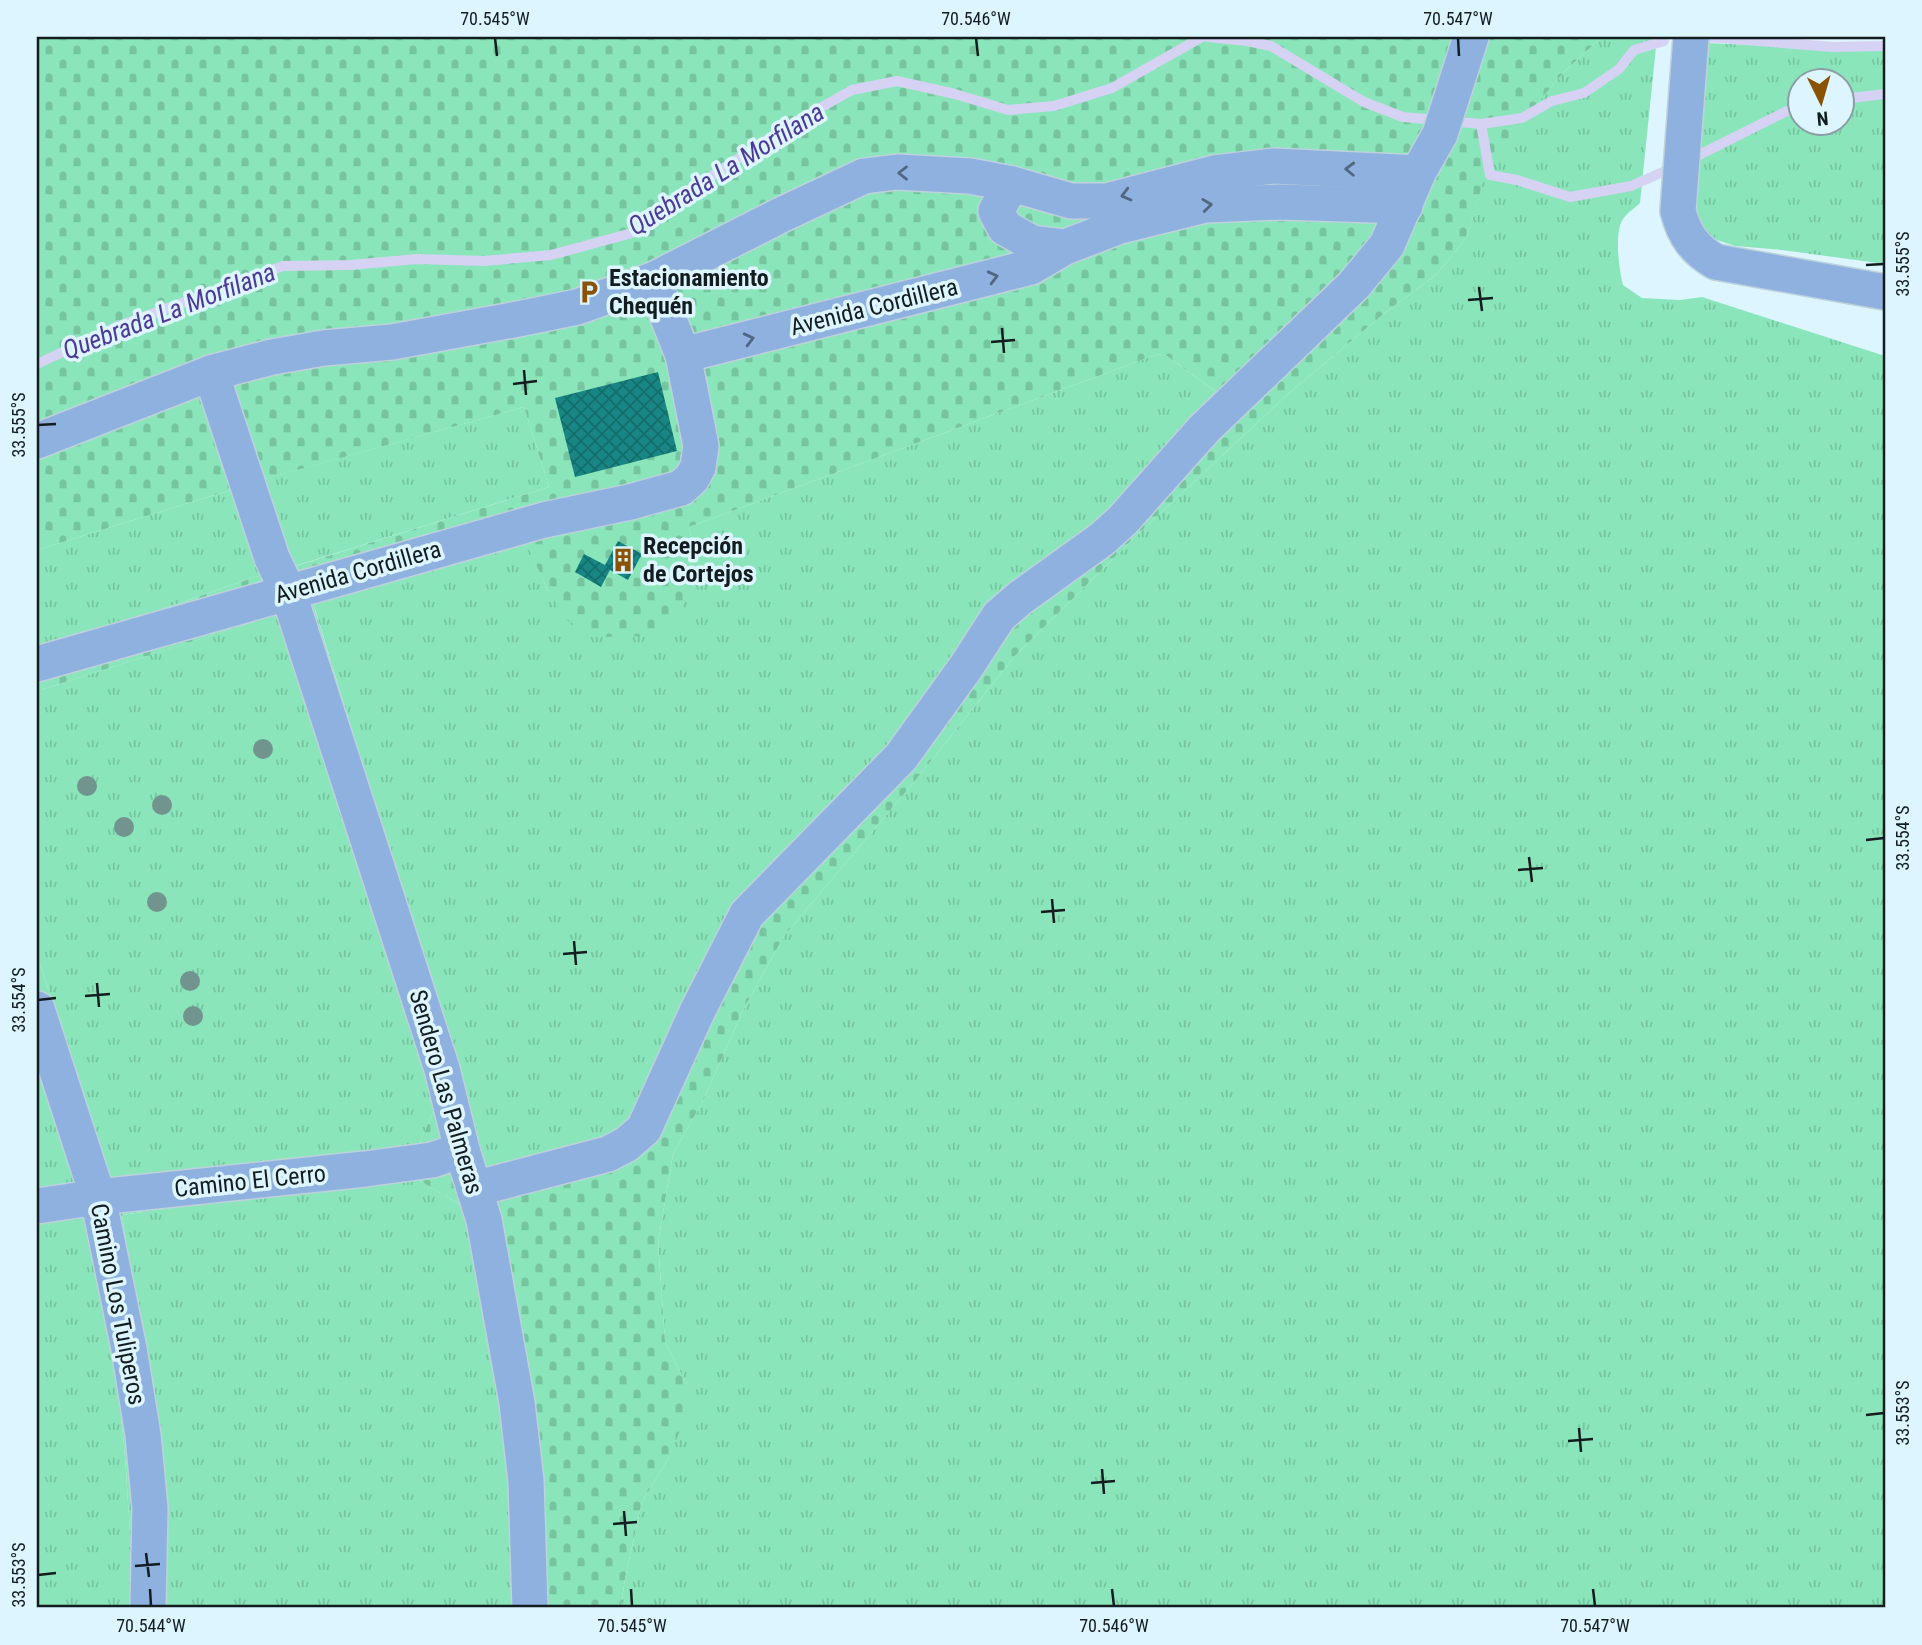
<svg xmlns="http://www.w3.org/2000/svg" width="1922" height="1645" font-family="'Roboto Condensed',sans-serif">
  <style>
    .grass { fill: url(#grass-tufts); fill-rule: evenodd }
    .cemetery { fill: url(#cemetery-stones); fill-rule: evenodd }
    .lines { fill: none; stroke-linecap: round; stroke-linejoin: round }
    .stream { stroke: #d5d2f3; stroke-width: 10 }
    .building { fill: url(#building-cross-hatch) }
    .minor-casing { stroke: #bdd2db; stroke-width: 38 }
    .minor { stroke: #8fb1e0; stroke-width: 35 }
    .tree { fill: #72948e }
    .oneway { stroke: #516680 }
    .ticks { fill: none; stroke: #131c1f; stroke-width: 2.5 }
    .labels { text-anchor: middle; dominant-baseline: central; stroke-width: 7; stroke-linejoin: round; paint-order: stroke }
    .poi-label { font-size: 24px; font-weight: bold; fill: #131c1f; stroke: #ddf5ff; text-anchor: start }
    .street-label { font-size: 24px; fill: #131c1f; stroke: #ddf5ff }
    .water-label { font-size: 26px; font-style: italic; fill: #4e3a96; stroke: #ddf5ff }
    .neatline { fill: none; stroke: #131c1f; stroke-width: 2.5 }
    .ticks-label { font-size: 18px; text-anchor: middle; fill: #131c1f }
  </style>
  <defs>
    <pattern id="grass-tufts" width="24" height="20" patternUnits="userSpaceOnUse" patternTransform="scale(1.75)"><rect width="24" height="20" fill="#8ae6ba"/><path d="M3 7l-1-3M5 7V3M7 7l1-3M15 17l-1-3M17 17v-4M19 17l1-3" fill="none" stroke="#76c59f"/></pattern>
    <pattern id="cemetery-stones" width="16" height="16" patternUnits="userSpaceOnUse" patternTransform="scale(1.75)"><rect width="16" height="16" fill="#8ae6ba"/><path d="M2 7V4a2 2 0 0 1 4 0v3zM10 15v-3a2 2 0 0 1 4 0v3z" fill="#76c59f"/></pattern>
    <pattern id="building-cross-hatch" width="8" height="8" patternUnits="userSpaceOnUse" patternTransform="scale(1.75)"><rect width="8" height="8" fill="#188684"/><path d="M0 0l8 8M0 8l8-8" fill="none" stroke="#146d6b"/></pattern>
  </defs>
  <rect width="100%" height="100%" fill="#ddf5ff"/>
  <!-- grass -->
  <g class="grass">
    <path d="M1602,37H1657L1640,203C1635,208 1627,213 1623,219C1614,232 1619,270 1623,285L1642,298L1680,300L1702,297L1885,356V1608H621L625,1578L642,1502L668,1459L686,1384L665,1341L658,1243L673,1154L703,1101L743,1010L784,936L914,782L1015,656L1135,537L1288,394L1386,312L1437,274L1467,237L1489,159L1565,71Z"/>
    <path d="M1707,43L1885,51V264L1782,250L1735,246L1717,240L1701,229L1693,201ZM1800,80H1842V122H1800Z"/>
    <polygon points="1158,354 1167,356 1227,400 1027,589 633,1134 486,1171 312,599 521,543 530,550 548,591 696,561 689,527"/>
    <polygon points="524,407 549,487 285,569 257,481"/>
    <polygon points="237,488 264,574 37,652 37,550"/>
    <polygon points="285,612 440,1096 414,1156 114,1187 37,955 37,691"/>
    <polygon points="37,1056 79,1187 37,1194"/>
    <polygon points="407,1173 474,1213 514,1441 521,1608 162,1608 137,1313 122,1215"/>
    <polygon points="84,1210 115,1353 125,1456 135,1608 37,1608 37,1217"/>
  </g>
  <!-- cemetery -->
  <path class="cemetery" d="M37,37H1602L1565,71L1490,159L1467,237L1437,274L1386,312L1288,394L1135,537L1015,656L914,782L784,936L743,1010L703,1101L673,1154L658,1243L665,1341L686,1384L690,1407L668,1459L642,1502L625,1578L621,1608H521L522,1539L474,1213L407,1173L122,1215L137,1313L135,1608L125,1456L115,1353L78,1187L37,1056V955L114,1187L414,1156L440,1096L286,612L37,691V652L264,574L237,488L37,550ZM1158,354L1167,356L1223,397L1228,407L939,687L859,790L736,913L615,1147L486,1171L312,600L521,543L530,551L548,591L567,620L596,637L647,636L676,618L691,591L696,561L689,527ZM524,407L549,487L286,569L258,481Z"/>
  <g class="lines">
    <!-- stream -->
    <g class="stream">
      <polyline points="1208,37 1247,41 1271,46 1364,102 1403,117 1481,124 1522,118 1552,101 1584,93 1619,69 1634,50 1664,41"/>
      <polyline points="1707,37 1833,47 1885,46"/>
      <polyline points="1842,99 1885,94"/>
      <polyline points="1481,124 1490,175 1517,180 1570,197 1631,186 1681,164 1787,111 1800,108"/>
      <polyline points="37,364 116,327 283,266 350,265 417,259 484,261 551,255 632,233 719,171 797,121 852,90 897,81 955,94 1008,110 1054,106 1112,88 1202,37"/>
    </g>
  </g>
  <!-- building -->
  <g class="building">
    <polygon points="658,372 677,451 575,477 555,398"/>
    <polygon points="618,541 642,554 628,580 610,570 601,587 575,572 584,554 605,565"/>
  </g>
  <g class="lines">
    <!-- minor casing -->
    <g class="minor-casing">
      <g id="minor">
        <path d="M1691,37L1678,211C1684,235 1695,250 1716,262L1885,292"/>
        <polyline points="1012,184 996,211 1005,228 1032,243 1065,247"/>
        <polyline points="683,355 1031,267 1065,247 1120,226 1205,205 1281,202 1405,206"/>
        <polyline points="211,373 272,558 288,592 442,1069 462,1150 484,1220 517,1403 526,1481 530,1608"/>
        <polyline points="37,441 211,373 272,357 324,348 392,342 513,320 577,307 653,280 781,215 864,176 897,172 970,176 1012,184 1071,201 1107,201 1215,173 1274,166 1418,173"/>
        <polyline points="37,664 544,520 630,502 681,488 692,478 698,467 701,446 683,355 653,280"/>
        <polyline points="37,1009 98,1197 129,1349 143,1435 150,1508 148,1608"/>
        <polyline points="474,1189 608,1154 627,1144 644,1129 697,1012 747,914 901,757 966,667 999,616 1020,598 1102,539 1123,520 1204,429 1354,285 1387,245 1418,173 1440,134 1471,37"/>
        <polyline points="37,1206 98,1197 365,1169 432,1160 462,1150"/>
      </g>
    </g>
    <!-- minor -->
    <use href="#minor" class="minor"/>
  </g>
  <!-- trees -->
  <g class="tree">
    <circle cx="263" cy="749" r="10"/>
    <circle cx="87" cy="786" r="10"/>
    <circle cx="162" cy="805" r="10"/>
    <circle cx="124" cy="827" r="10"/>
    <circle cx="157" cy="902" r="10"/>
    <circle cx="190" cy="981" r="10"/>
    <circle cx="193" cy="1016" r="10"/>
  </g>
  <!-- one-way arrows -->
  <defs><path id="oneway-chevron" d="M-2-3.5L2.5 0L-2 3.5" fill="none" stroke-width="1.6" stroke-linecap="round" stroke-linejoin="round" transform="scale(1.75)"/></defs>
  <g class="oneway">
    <use href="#oneway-chevron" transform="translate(1350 169) rotate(-178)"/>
    <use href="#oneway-chevron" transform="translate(903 173) rotate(-180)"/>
    <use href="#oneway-chevron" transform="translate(1126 195) rotate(165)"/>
    <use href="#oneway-chevron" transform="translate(1207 205) rotate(-7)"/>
    <use href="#oneway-chevron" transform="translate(993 277) rotate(-14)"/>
    <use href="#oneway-chevron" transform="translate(749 339) rotate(-14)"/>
  </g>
  <!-- ticks -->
  <path class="ticks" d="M495,38L497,56M976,38L978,56M1458,38L1459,56M1866,265L1884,264M1479,287L1482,311M1468,300L1493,298M1002,328L1004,353M991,342L1015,340M524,370L526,395M513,384L537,381M38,425L56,424M1866,840L1884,838M1529,857L1532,882M1518,870L1543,868M1052,899L1054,923M1041,912L1065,910M574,941L576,965M563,954L587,952M97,983L99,1007M85,996L110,994M38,1000L56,998M1866,1415L1884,1413M1579,1428L1581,1452M1568,1441L1593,1439M1102,1469L1104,1494M1091,1483L1115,1481M624,1511L626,1536M613,1524L637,1522M146,1553L149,1577M135,1566L160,1564M38,1575L56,1573M150,1589L151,1606M631,1589L632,1606M1112,1589L1114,1606M1593,1589L1595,1606"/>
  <!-- icons -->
  <defs>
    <g id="parking-bare" transform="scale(1.89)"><path d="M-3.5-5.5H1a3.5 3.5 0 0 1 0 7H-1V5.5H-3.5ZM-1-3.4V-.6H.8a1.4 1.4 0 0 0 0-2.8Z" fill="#8a5303" stroke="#ddf5ff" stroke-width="2.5" paint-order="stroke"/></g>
    <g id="building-bare" transform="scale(1.89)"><path d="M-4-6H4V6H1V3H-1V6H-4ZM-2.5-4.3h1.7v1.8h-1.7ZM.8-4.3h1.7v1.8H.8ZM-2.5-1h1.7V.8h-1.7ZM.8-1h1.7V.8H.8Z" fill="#8a5303" stroke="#ddf5ff" stroke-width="2.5" paint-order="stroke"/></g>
  </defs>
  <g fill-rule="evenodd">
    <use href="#parking-bare" x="589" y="292"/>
    <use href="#building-bare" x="623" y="560"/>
  </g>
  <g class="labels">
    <!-- poi labels -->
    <g class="poi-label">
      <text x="609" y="278">Estacionamiento<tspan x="609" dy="28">Chequén</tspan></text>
      <text x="643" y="546">Recepción<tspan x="643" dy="28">de Cortejos</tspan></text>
    </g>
    <!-- street labels -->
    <g class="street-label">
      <text transform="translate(874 307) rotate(-14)">Avenida Cordillera</text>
      <text transform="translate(358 572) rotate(-16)">Avenida Cordillera</text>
      <text transform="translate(446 1092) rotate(74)">Sendero Las Palmeras</text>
      <text transform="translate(250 1181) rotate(-6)">Camino El Cerro</text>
      <text transform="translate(118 1304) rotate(79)">Camino Los Tuliperos</text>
    </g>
    <!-- water labels -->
    <g class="water-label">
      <text transform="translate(726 169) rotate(-32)">Quebrada La Morfilana</text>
      <text transform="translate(169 311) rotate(-21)">Quebrada La Morfilana</text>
    </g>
  </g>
  <!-- border -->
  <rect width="1922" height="1645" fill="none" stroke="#ddf5ff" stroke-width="77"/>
  <!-- north arrow -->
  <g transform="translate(1821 102) rotate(175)"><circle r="33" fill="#ddf5ff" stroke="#8c9ea5" stroke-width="2"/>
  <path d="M0-5L12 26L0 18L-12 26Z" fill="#8a5303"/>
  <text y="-10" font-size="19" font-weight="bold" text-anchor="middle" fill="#131c1f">N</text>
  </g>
  <rect x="38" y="38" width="1846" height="1568" class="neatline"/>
  <g class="ticks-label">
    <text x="495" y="25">70.545°W</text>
    <text x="976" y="25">70.546°W</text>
    <text x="1458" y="25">70.547°W</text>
    <text transform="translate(1903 264) rotate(-90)" y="6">33.555°S</text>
    <text transform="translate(19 425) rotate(-90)" y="6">33.555°S</text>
    <text transform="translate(1903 838) rotate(-90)" y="6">33.554°S</text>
    <text transform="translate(19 1000) rotate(-90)" y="6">33.554°S</text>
    <text transform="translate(1903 1413) rotate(-90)" y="6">33.553°S</text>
    <text transform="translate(19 1575) rotate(-90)" y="6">33.553°S</text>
    <text x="151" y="1632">70.544°W</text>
    <text x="632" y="1632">70.545°W</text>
    <text x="1114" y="1632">70.546°W</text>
    <text x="1595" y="1632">70.547°W</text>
  </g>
</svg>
